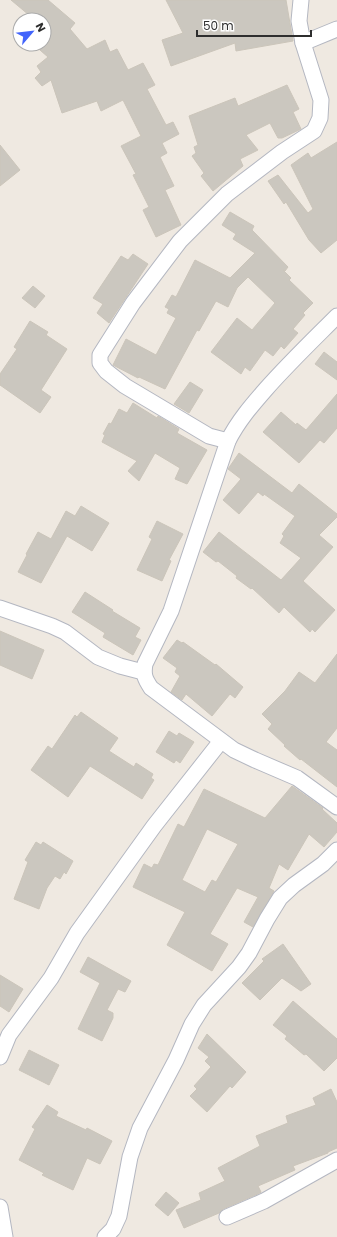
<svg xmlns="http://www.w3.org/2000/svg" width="337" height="1237" font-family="Poppins,sans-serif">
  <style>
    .building { fill: #cbc7bf; stroke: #cbc5ba; fill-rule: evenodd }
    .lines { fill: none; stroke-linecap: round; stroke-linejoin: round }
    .minor-casing { stroke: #b4b7c1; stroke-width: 17 }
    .minor { stroke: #fff; stroke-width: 15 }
  </style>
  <rect width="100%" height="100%" fill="#efe9e1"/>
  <!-- building -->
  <g class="building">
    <polygon points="11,0 48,0 75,23 70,29 87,49 105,40 110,52 117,49 128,70 143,63 155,85 147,89 166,125 173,122 179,134 162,143 167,153 160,157 174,186 165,190 181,225 156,237 143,210 149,207 133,175 136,174 121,146 141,136 123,100 101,111 97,101 62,113 51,80 42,86 35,78 41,72 37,66 48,57 33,44 44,44 44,20 35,20"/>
    <polygon points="166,0 286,0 293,41 236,51 235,43 171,66 162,40 183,33"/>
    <polygon points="287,85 299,109 293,112 301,129 282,138 278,138 270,123 246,135 258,150 240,159 243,166 213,191 201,176 204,173 192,156 196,153 194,147 198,145 189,116 235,98 238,106"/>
    <polygon points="337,142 337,240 321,253 309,240 286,202 284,204 268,181 278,175 308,213 313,209 291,165 308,153 311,158"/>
    <polygon points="0,145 20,170 0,186"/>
    <polygon points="230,212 254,226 252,230 288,267 285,271 283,270 291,278 289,280 313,303 303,313 305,315 293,329 298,333 284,349 281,346 273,356 265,350 250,371 245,367 241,374 211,352 237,318 252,330 275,303 248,277 237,288 228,307 216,301 199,331 197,330 165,389 139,377 138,378 113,365 126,339 156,355 176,318 167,313 169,309 165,307 172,295 176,297 195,260 230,278 255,253 233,239 236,234 222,225"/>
    <polygon points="133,254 148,264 109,323 97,313 103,304 93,298 121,256 128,260"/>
    <polygon points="33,286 45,296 35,308 22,298"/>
    <polygon points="30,321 48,332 46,335 67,349 41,390 51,397 40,413 0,385 0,374 17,349 14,347"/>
    <polygon points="324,352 337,362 337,380 315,364"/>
    <polygon points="190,382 203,390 189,413 174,404"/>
    <polygon points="337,394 337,428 324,443 320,440 299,463 263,432 281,412 296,425 297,423 306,430"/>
    <polygon points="133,403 157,418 158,416 179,429 177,433 207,450 187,484 175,479 180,468 155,453 139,481 128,471 137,461 102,442 105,435 103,434 109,423 111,424 119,409 127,413"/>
    <polygon points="239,453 292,493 299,484 337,514 337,517 319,535 333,547 303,581 335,610 315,632 312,629 310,632 284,607 279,613 252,588 251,589 236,578 237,576 218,561 216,562 203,552 219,532 281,580 301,558 280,543 284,536 282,534 295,516 264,494 263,496 258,492 239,514 223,500 241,479 228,469"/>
    <polygon points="81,506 109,523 92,551 67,536 41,583 18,572 27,555 26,554 38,532 51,539 66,511 75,516"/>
    <polygon points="157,521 183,534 169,560 171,561 162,581 137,570 152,539 149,537"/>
    <polygon points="85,592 113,610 112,611 140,628 135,637 141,640 133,655 103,637 105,633 72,612"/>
    <polygon points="0,631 44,650 32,679 0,665"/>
    <polygon points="177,640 182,643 183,642 215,665 216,664 243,687 235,698 230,694 212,716 186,694 182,700 171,692 180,676 175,672 177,668 163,658"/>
    <polygon points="337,654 337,728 326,742 337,750 337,787 301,759 300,760 284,746 285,745 268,729 272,724 262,714 285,691 299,672 315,683"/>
    <polygon points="81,712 118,738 109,751 134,767 136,763 153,774 151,778 154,780 142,799 90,766 68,797 31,770 48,746 52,749 75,715 77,717"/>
    <polygon points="169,731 177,736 179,733 194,742 180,763 176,760 174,763 156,752"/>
    <path d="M292,786L323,808L322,809L337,823V832L324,847L309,834L288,870L279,864L269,888L274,891L253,927L244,922L258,897L237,888L210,934L228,944L212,971L167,945L185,912L133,887L144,864L152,868L154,864L158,865L178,824L184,827L204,789L265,818ZM207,829L238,844L216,882L212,880L205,892L182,880Z"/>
    <polygon points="36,842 41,845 43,842 73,861 66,874 64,872 60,879 55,876 47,888 39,909 14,899 28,862 25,860"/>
    <polygon points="283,944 311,984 301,991 282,978 260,1000 242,983 264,961 262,959"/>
    <polygon points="88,957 131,981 125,992 118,989 107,1010 113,1013 113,1018 102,1041 78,1029 100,983 80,972"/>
    <polygon points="0,975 23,989 9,1012 0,1006"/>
    <polygon points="293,1001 337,1039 337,1058 324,1071 306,1054 304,1055 285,1039 287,1036 273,1025"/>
    <polygon points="207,1034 246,1072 232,1088 230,1086 207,1112 190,1096 197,1089 194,1086 211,1067 205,1061 209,1057 198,1048"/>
    <polygon points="29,1050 59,1065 49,1085 19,1070"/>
    <polygon points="331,1089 337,1102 337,1148 328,1152 328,1153 293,1166 295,1170 258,1186 261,1192 260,1193 223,1209 219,1213 184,1228 176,1210 201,1200 199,1193 225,1181 218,1168 260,1146 256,1136 288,1123 286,1116 316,1105 313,1098"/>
    <polygon points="47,1105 58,1112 56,1116 86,1130 87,1128 112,1141 100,1164 87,1158 73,1190 42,1175 44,1173 19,1160 35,1129 32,1127"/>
    <polygon points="166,1192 179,1203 168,1216 155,1205"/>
  </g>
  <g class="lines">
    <!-- minor casing -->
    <g class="minor-casing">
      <g id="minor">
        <polyline points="303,43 337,29"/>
        <path d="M337,316C313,340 289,363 266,389C252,405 238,421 228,441L171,611L145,664C143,675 145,679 151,688L234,750L255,760L297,778L337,807"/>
        <polyline points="228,441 209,436 125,386 106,371 100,363 100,355 133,303 180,241 227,194 282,152 314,131 320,118 321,100 303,43 299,21 301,0"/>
        <polyline points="0,608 52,626 65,632 98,657 120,666 143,672"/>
        <polyline points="0,1057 9,1035 51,978 77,933 154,826 221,741"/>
        <polyline points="0,1207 5,1237"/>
        <polyline points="227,1217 264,1201 337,1160"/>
        <polyline points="105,1237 113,1229 119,1216 130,1157 140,1128 176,1060 192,1024 204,1005 239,967 249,953 267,919 280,898 294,885 323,864 337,850"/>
      </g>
    </g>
    <!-- minor -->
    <use href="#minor" class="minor"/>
  </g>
  <!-- north arrow -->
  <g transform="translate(32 32) rotate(62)"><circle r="19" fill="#ffffff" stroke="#ababab"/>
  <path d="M0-3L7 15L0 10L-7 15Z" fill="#4264fb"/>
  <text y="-6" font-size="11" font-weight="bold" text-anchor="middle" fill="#2e2e2e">N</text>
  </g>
  <!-- scale -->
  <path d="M197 30v6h114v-6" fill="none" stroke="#2e2e2e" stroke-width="2"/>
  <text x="203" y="30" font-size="12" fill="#2e2e2e" stroke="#ffffff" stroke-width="3" paint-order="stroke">50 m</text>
</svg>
